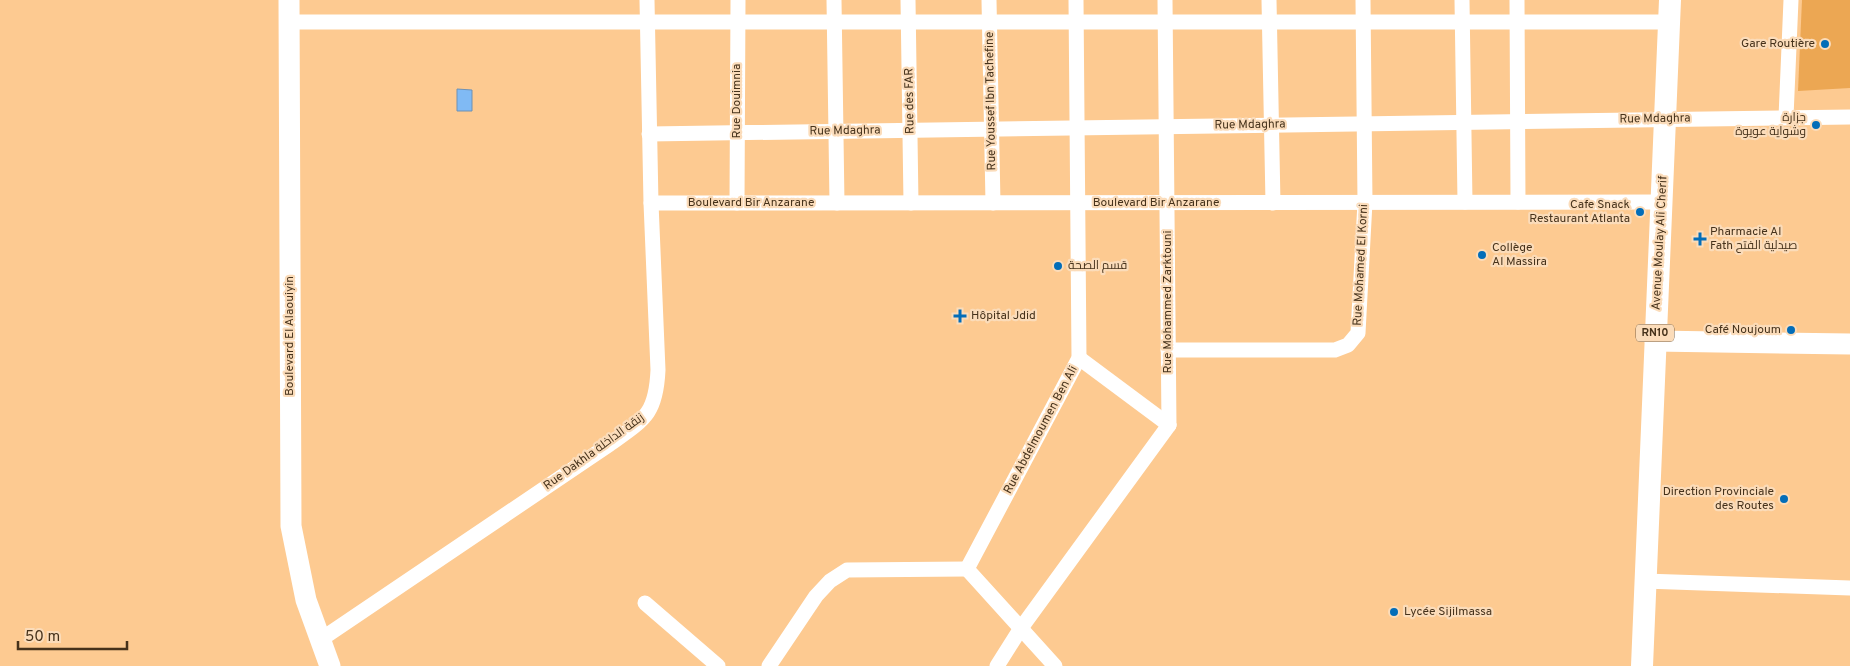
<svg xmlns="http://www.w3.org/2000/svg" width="1850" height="666" font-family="Overpass,Cairo,sans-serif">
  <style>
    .water { fill: #80baf4; stroke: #6f91b3 }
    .building { fill: #eca753 }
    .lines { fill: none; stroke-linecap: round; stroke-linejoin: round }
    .street { stroke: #fff; stroke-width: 15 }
    .secondary { stroke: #fff; stroke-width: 21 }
    .primary { stroke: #fff; stroke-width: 22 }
    .poi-dot { fill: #036db8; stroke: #fbdcba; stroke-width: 2 }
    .labels { text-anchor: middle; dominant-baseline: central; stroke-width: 4.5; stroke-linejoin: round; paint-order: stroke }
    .shield { fill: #fbdcba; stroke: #7c654b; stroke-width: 1 }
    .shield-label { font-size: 11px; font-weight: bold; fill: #46321b }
    .poi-label { font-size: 12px; fill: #46321b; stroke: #fbdcba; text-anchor: end }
    .street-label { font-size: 12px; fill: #46321b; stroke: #fbdcba }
  </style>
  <rect width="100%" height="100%" fill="#fdca91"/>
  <!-- water -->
  <polygon class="water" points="457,89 472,90 472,111 457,111"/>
  <!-- building -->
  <polygon class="building" points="1802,0 1850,0 1850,88 1798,91"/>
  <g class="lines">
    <!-- street -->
    <g class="street">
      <polyline points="834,0 837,203"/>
      <polyline points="908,0 911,203"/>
      <polyline points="989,0 993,203"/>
      <polyline points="1165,0 1169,425"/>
      <polyline points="1269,0 1273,203"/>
      <polyline points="1462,0 1465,202"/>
      <polyline points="1517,0 1518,202"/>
      <polyline points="289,22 1669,22"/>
      <polyline points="1786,117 1791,0"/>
      <polyline points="649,134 1850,117"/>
      <polyline points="651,203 1661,202"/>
      <polyline points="737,203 738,0"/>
      <polyline points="1168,350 1335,350 1348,345 1358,333 1365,202 1363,0"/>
      <polyline points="1079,358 1169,425"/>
      <polyline points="1644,581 1850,588"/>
      <polyline points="645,603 718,666"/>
      <path d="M320,640L610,444C645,419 656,414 658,370L651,203L647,0"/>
      <polyline points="769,666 816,596 830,581 847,570 967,569"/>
      <polyline points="997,666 1021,628 1169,425"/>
      <polyline points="1055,666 967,569 1079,358 1076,0"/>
    </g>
    <!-- secondary -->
    <g class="secondary">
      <polyline points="289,0 291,526 306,600 330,666"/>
      <polyline points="1655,341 1850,344"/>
    </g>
    <!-- primary -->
    <polyline class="primary" points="1642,666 1670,0"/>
  </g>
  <!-- markers -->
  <g class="poi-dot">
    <circle cx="1825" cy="44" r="5"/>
    <circle cx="1816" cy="125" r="5"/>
    <circle cx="1640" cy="212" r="5"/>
    <path d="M1697.5 231.5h5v5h5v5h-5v5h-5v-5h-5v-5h5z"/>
    <circle cx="1482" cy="255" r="5"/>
    <circle cx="1058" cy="266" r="5"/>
    <path d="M957.5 308.5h5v5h5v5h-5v5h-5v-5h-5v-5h5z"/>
    <circle cx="1791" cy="330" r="5"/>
    <circle cx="1784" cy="499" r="5"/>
    <circle cx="1394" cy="612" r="5"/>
  </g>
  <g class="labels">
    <!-- shield labels -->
    <rect class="shield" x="1636" y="324.5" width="38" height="17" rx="4"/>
    <g class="shield-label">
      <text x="1655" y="333">RN10</text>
    </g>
    <!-- poi labels -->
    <g class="poi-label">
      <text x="1815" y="44">Gare Routière</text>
      <text x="1806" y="118">جزارة<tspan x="1806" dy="14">وشواية عويوة</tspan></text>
      <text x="1630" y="205">Cafe Snack<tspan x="1630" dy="14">Restaurant Atlanta</tspan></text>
      <text x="1710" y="232" text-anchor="start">Pharmacie Al<tspan x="1710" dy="14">Fath صيدلية الفتح</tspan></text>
      <text x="1492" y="248" text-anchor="start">Collège<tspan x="1492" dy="14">Al Massira</tspan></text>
      <text x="1068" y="266" text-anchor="start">قسم الصحة</text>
      <text x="971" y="316" text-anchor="start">Hôpital Jdid</text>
      <text x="1781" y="330">Café Noujoum</text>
      <text x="1774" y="492">Direction Provinciale<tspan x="1774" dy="14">des Routes</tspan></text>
      <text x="1404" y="612" text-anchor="start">Lycée Sijilmassa</text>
    </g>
    <!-- street labels -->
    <g class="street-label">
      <text transform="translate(737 101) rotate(-90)">Rue Douimnia</text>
      <text transform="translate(910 101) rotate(-91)">Rue des FAR</text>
      <text transform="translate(991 101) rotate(-91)">Rue Youssef Ibn Tachefine</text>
      <text transform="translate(1655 119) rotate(-1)">Rue Mdaghra</text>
      <text transform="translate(1250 125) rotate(-1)">Rue Mdaghra</text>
      <text transform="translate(845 131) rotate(-1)">Rue Mdaghra</text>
      <text x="751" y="203">Boulevard Bir Anzarane</text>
      <text x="1156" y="203">Boulevard Bir Anzarane</text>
      <text transform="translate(1660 243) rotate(-87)">Avenue Moulay Ali Cherif</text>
      <text transform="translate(1361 265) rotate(-87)">Rue Mohamed El Korni</text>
      <text transform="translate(1168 302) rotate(-90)">Rue Mohammed Zarktouni</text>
      <text transform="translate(290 336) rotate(-90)">Boulevard El Alaouiyin</text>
      <text transform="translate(1041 430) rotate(-62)">Rue Abdelmoumen Ben Ali</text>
      <text transform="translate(594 452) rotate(-36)">Rue Dakhla زنقة الداخلة</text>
    </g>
  </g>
  <!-- scale -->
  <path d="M18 641v8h109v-8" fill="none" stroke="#46321b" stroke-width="2.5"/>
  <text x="25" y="641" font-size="15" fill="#46321b" stroke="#fbdcba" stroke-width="4" paint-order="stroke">50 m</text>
</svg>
